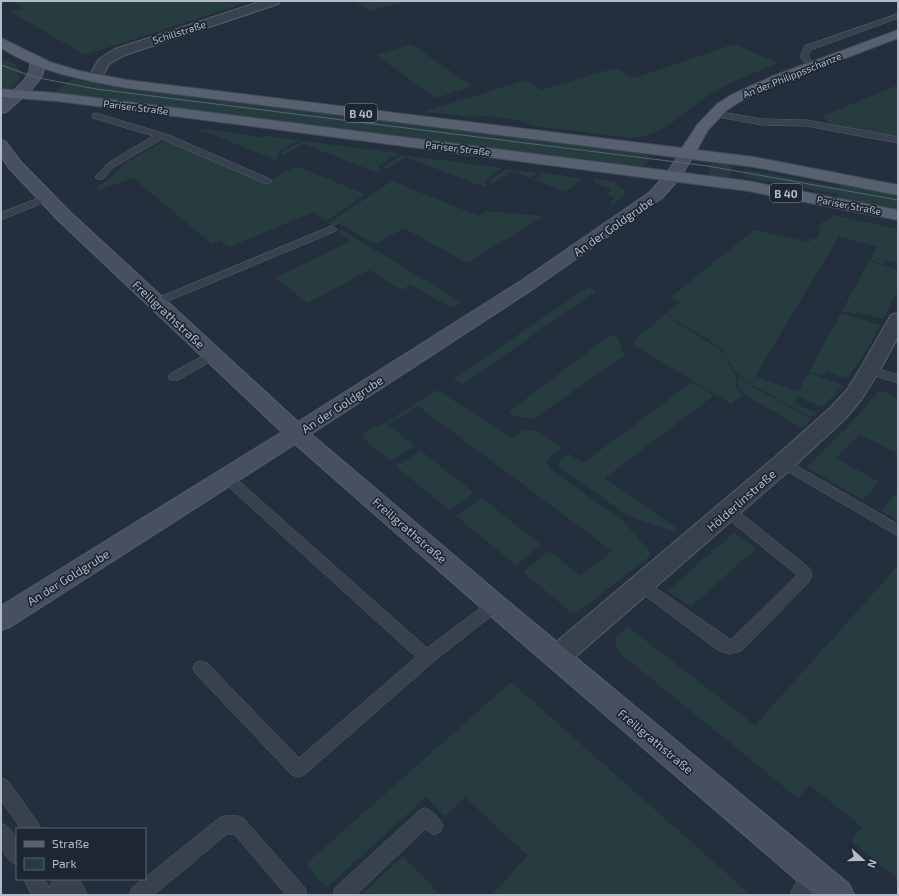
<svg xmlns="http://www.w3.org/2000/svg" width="899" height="896" font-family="'Exo 2',sans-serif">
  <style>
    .green { fill: #263c3f }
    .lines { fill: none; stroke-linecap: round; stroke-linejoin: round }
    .lane-casing { stroke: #565f6c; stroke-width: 1 }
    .street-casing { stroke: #565f6c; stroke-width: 2 }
    .secondary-casing { stroke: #565f6c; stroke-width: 2 }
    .primary-casing { stroke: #414a57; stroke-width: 2 }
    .lane { fill: #38414e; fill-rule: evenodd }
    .street { fill: #38414e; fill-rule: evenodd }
    .secondary { fill: #465061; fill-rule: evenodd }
    .primary { fill: #56606e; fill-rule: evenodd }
    .tram { stroke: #5a6575; stroke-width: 1 }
    .labels { text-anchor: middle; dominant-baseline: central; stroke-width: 3.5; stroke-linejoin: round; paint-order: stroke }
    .far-street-label { font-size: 10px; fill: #b4bcc9; stroke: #1d2633 }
    .shield { fill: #1d2633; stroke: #878f9c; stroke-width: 1 }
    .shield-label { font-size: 11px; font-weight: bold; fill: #b4bcc9 }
    .street-label { font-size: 12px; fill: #b4bcc9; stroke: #1d2633 }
  </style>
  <rect width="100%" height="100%" fill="#242f3e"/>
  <!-- green -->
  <g class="green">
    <polygon points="13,1 252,1 85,55 11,12 24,8"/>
    <polygon points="354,1 407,1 370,11"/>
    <polygon points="411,44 472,86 436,98 376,55"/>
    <path d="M734,44L778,63C757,72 735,79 716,91C685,108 669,135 631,138L534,126L522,121L488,116L472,117L424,112L525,80L541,90L615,68L630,76L638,77Z"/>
    <polygon points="1,58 16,64 15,67 21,70 20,78 12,88 1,87"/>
    <polygon points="72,79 124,89 644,154 649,156 649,160 646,165 639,166 55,92"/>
    <polygon points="898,85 898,137 831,125 823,116"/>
    <polygon points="206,129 261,137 269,136 299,140 278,152 278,158 275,160 205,131 182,141"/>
    <polygon points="165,140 169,141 267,182 296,166 365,194 326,221 314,212 229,247 220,240 212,244 133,178 100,190 97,187 105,182 126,163"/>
    <polygon points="303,141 399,153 378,166 380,172 378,173 304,144 282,156 282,152"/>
    <polygon points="402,155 502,168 485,180 487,188 405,157 385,170 383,167"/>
    <polygon points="712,162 733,164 729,178 707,175"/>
    <polygon points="506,169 538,173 530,178 511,171 493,184 489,181"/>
    <polygon points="744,169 840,187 841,184 898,195 898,210 838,198 838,194 743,177"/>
    <polygon points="543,173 582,179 566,192 535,180"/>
    <polygon points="595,178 614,182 625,191 623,197 612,205 609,203 615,198 607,194 612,189 595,183"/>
    <polygon points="392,181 479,216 487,211 544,216 467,263 404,228 375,244 339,224 333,226 329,223"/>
    <path d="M832,215L898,229V264L885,260L883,264L870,260L877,247L839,236L755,376L798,392L808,373L843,385L824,406H820L799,397L794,403L813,412L816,410L817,413L813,416L810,417L746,381C740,376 735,372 731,365C726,359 725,352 719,347C703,334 683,327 666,313L680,302L671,297L754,230L810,242L811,238L817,239L822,222L830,220Z"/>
    <polygon points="342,230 461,302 451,308 410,284 402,290 369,270 308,303 275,278 351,241 338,232"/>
    <polygon points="869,261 898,270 898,290 883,319 858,312 856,315 842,311"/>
    <polygon points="588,287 596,291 462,385 453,379"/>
    <polygon points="841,313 880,325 867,350 847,378 826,371 824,376 809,372"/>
    <path d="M666,314L677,323L718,348L725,355L728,364L736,375C735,384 735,389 742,395L731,404L639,348L634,347L633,341Z"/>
    <polygon points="610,335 618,338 624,356 533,419 514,416 509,412"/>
    <polygon points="738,376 745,382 809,418 810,420 803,427 800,427 744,394 738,386"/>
    <polygon points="692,382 714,395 605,478 676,528 678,532 653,525 627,515 558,466 559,461 569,454 583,463"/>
    <polygon points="437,390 512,438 524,430 537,431 561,448 550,456 547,462 550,469 623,521 650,552 650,556 578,612 571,612 523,572 549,551 581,576 612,551 418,406 388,425 415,446 390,461 365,440 363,436 368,430 385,423"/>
    <polygon points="883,391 898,398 898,454 860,434 836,458 879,482 863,500 806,467 849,426 878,392"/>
    <polygon points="421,451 474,493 449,510 396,466"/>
    <polygon points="897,492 898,493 898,521 881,511"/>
    <polygon points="482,498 541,545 515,565 456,516"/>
    <polygon points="733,533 756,548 691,607 668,591"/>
    <polygon points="898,566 898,879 851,841 862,827 810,785 798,798 621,654 616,646 616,638 628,627 755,725"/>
    <polygon points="511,682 751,895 491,895 528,856 465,797 445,816 426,797 326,888 306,864"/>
    <polygon points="403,856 440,895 362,895"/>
  </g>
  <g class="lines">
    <!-- lane casing -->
    <g class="lane-casing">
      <g id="lane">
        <polygon points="898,14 898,18 811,50 808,56 815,66 814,68 808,68 800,56 805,46"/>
        <polygon points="716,111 762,119 806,120 898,137 898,143 806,126 762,125 713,116 712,114 713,112"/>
        <polygon points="96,113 169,135 270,179 272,181 270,183 264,183 162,139 114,167 103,179 97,179 95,177 97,175 108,163 153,136 93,118 92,116 93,114"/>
        <polygon points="47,195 50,196 52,198 50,200 1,220 1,213"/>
        <polygon points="332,226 337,229 336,231 161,304 153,304 151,302 153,300"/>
        <polygon points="213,351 217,352 219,355 217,358 178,380 170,380 168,377 170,374"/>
        <polygon points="870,366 898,375 898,383 866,373 864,370 866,367"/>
        <polygon points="783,458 898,524 898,536 778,466 776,463 778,460"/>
        <polygon points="226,472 231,474 427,648 490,601 495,599 500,601 503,605 500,609 433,662 304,775 298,777 292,775 195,673 193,668 195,663 201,661 207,663 299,758 416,657 221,480 219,477 221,474"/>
        <polygon points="728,506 733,507 808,567 812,574 809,582 741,651 730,654 718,650 636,589 634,585 636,581 641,579 646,581 731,640 797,575 723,515 721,511 723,507"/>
        <polygon points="1,778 7,780 38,823 41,829 21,829 1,800"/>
        <path d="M425,808C434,812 439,817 443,826L440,832L434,835L425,829L356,895H333L335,888L419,811Z"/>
        <polygon points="224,816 238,816 244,819 305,888 307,895 286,895 234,834 227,834 154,895 130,895 132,888 218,819"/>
        <path d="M1,823C19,830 17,849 17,865C0,858 1,840 1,823Z"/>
        <path d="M815,866L822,868L824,875L822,882L811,895H790C794,884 804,870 815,866Z"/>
        <polygon points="24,879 44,879 50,888 53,879 79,879 88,895 68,895 67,894 66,895 32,895"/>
      </g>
    </g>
    <!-- street casing -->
    <g class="street-casing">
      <g id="street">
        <polygon points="262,1 280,1 278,4 125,55 109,64 100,81 95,82 90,81 88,78 99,59 115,49"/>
        <polygon points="898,313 898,337 880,370 861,400 846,418 791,469 566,665 557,668 548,665 544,657 548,649 775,457 830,408 847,390 860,369 891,315"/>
      </g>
    </g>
    <!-- secondary casing -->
    <g class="secondary-casing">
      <g id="secondary">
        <path d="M37,57L42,58C54,76 18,101 6,112L1,113V101C13,90 33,79 30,61L32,58Z"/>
        <polygon points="1,140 6,142 21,162 70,212 298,422 524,279 650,192 667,173 682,150 687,148 692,150 695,153 679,179 662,198 536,287 311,434 504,598 849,884 854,895 814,895 486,612 295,444 10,627 1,630 1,606 282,432 58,220 9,168 1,156"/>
      </g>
    </g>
    <!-- primary casing -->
    <g class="primary-casing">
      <g id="primary">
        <path d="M898,30V38L783,82L741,101L727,110L708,130L697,150L754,157L898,185V195L754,167L127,88C84,80 38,72 1,48V38L50,62L80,71L127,80L682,148L697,125L717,104L731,95L773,76Z"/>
        <polygon points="1,89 56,93 113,100 748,181 898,210 898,220 748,191 113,108 56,101 1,97"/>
      </g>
    </g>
    <!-- lane -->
    <use href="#lane" class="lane"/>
    <!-- street -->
    <use href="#street" class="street"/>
    <!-- secondary -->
    <use href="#secondary" class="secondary"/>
    <!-- primary -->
    <use href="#primary" class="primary"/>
    <!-- tram -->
    <polyline class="tram" points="1,65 34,77 96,89 708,166 898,200"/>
  </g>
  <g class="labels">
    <!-- far-street labels -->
    <g class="far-street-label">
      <text transform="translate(179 32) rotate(-18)">Schillstraße</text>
      <text transform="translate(792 75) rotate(-22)">An der Philippsschanze</text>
      <text transform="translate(136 107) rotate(7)">Pariser Straße</text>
      <text transform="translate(458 148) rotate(7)">Pariser Straße</text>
      <text transform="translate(849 205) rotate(11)">Pariser Straße</text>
    </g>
    <!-- shield labels -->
    <g class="shield">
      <rect x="345" y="104" width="32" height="18" rx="3"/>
      <rect x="770" y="184" width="32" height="18" rx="3"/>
    </g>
    <g class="shield-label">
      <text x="361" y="113">B 40</text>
      <text x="786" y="193">B 40</text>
    </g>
    <!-- street labels -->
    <g class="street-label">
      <text transform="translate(613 226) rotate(-35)">An der Goldgrube</text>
      <text transform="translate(169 314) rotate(43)">Freiligrathstraße</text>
      <text transform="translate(342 404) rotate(-33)">An der Goldgrube</text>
      <text transform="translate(741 500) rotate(-41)">Hölderlinstraße</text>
      <text transform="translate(410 530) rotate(41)">Freiligrathstraße</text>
      <text transform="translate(68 577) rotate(-32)">An der Goldgrube</text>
      <text transform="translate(656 741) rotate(40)">Freiligrathstraße</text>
    </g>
  </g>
  <!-- border -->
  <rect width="899" height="896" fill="none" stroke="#b4bcc9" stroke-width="4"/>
  <!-- legend -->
  <rect x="16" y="828" width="130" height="52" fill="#1d2633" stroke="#59626f"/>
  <rect x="24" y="841" width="20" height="6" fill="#56606e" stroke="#59626f"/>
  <text x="52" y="848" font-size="12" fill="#b4bcc9">Straße</text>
  <rect x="24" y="858" width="20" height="12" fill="#263c3f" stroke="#59626f"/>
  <text x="52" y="868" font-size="12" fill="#b4bcc9">Park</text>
  <!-- north arrow -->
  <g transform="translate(863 860) rotate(111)" stroke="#1d2633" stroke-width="3" paint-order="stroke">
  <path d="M0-3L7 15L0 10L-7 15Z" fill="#b4bcc9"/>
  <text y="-6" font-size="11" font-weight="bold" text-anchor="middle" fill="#b4bcc9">N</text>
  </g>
</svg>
